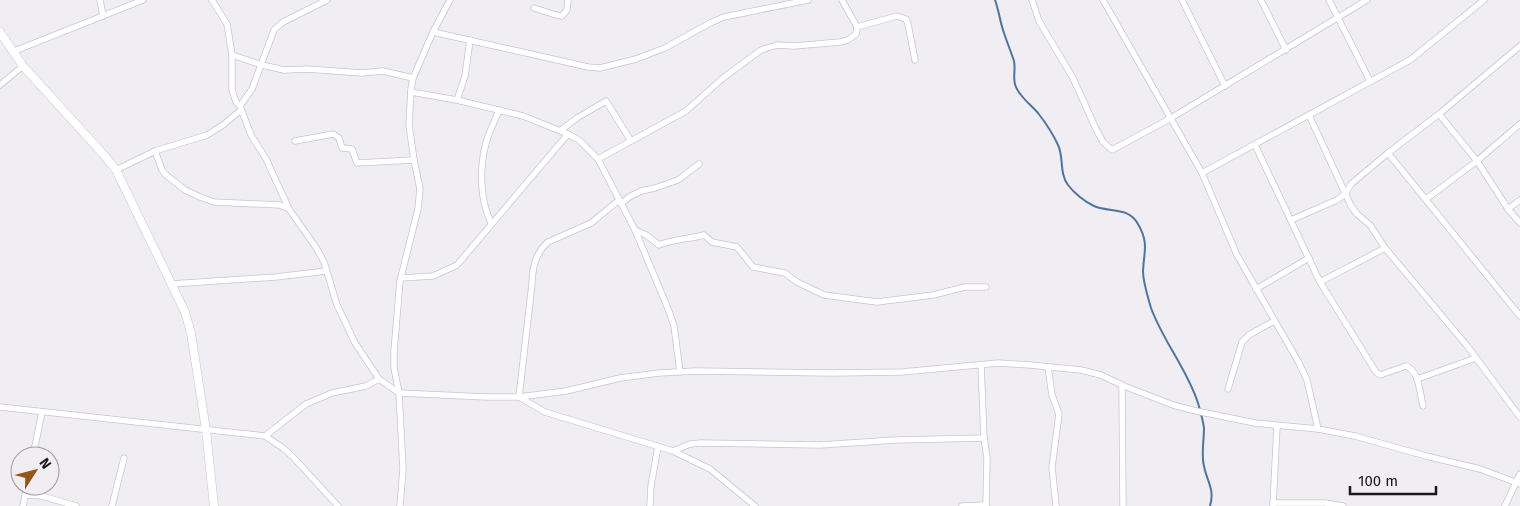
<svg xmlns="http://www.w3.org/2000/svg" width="1520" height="506" font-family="'Fira Sans',sans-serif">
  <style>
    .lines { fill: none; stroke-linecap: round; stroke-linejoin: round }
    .stream { stroke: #4f759e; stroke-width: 2 }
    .minor-casing { stroke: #c7c6ca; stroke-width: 7 }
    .tertiary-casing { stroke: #c7c6ca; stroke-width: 9 }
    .minor { stroke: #fff; stroke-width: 5.5 }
    .tertiary { stroke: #fff; stroke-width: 8 }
  </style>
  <rect width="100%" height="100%" fill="#f0eef3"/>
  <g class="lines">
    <!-- stream -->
    <path class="stream" d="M995,0C999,11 1000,22 1004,33C1007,42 1011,52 1014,61C1016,70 1012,79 1016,87C1020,97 1031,105 1038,113C1045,122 1053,134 1058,145C1064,157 1059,173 1068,185C1074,193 1085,202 1094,206C1110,213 1128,206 1138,224C1149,243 1144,251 1143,271C1143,283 1148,297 1151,308C1163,341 1187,369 1198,403C1200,410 1203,420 1204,428C1204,441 1201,454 1204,466C1207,482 1215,489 1210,506"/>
    <!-- minor casing -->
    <g class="minor-casing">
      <g id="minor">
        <polyline points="100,0 103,16"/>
        <polyline points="212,0 227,24 232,55 232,90 236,102 240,106 251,135 266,159 289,209 317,249 324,262 337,305 355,343 379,379 399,393 486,397 519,397 566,391 620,378 659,373 695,371 833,373 902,372 998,363 1030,365 1081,370 1101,375 1124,386 1173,405 1196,411 1255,423 1318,429 1355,436 1426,456 1480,469 1520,484"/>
        <polyline points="1032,0 1039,21 1073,78 1096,129 1103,142 1112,150 1171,118 1367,0"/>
        <polyline points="1103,0 1202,173 1237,255 1299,363 1307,380 1318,429"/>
        <polyline points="1182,0 1225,86"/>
        <polyline points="1261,0 1286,50"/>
        <polyline points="1329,0 1370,81"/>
        <polyline points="534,8 556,15 562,16 567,10 568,0"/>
        <polyline points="857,27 897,16 906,19 908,24 915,60"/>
        <polyline points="433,32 588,67 600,68 636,59 665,48 710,23 724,17 808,0"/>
        <polyline points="12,52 143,0"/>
        <polyline points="232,55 262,65 284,70 307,69 362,73 383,71 413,78"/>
        <polyline points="0,85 23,66"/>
        <polyline points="411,92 457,100 523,116 568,134 579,140 598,159 635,230 669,311 674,326 680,372"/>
        <polyline points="457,100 465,76 470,40"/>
        <polyline points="240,106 252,89 274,30 283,22 327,0"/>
        <polyline points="1439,114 1477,161 1508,209 1520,223"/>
        <polyline points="1309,115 1351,206 1357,214 1370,225 1385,248 1468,347 1520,417"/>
        <polyline points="561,130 577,118 606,101 631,141"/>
        <polyline points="295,141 333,134 339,138 342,148 352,149 357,163 414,160"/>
        <path d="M1255,145L1320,282L1376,372L1380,375L1406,366C1419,370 1420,394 1423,406"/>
        <polyline points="155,151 162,170 165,174 185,190 200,197 214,202 280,205 289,209"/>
        <polyline points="1388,153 1520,316"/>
        <polyline points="598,159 686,111 723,78 761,50 777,45 794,46 840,42 848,40 856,34 857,27 842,0"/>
        <polyline points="116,170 155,151 207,135 223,125 241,110"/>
        <polyline points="1202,173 1410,60 1484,0"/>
        <polyline points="1426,199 1477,161 1520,124"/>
        <polyline points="621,204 629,197 641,191 655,188 678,180 699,164"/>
        <polyline points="1508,209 1520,200"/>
        <polyline points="1291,220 1337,200 1345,194 1351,184 1388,153 1439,114 1520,46"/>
        <path d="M491,223C480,199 479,169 486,143C489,132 495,121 499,110"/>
        <path d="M635,230L646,235L659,245C674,239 689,239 704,235L712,242L737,247L753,267L785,273L797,282L824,295L877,302L933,295L965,287H986"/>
        <polyline points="401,278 433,276 457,265 568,134"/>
        <polyline points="1320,282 1385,248"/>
        <polyline points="171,284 276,277 326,271"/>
        <polyline points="1256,289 1309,258"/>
        <polyline points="981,365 984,438 987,458 986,506"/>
        <polyline points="1048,367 1052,395 1059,414 1052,467 1056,506"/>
        <polyline points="1417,379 1476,358"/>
        <polyline points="1122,385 1123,506"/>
        <polyline points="1228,389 1242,342 1249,335 1274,321"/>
        <polyline points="519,397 545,412 673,451 710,469 755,506"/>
        <path d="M519,397L532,284C532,268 535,253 548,242L591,223L619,200"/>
        <polyline points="0,407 265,436 283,448 293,457 338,506"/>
        <polyline points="265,436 306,404 332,393 366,386 379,379"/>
        <polyline points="673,451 690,444 701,443 820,445 895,440 984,438"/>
        <polyline points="33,456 42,412"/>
        <polyline points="25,495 42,496 76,506"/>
        <polyline points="1273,503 1325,503 1343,506"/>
        <polyline points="23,506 27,486"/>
        <polyline points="112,506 124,458"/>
        <polyline points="400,506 403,469 399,393 394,368 394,351 400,281 418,209 420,189 414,160 409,125 411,89 413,78 433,32 450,0"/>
        <polyline points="650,506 651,486 658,446"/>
        <polyline points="962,506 986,505"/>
        <polyline points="1273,506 1277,426"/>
        <polyline points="1505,506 1520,474"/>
      </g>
    </g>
    <!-- tertiary casing -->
    <g class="tertiary-casing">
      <polyline id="tertiary" points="0,32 23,66 104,155 116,170 185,312 191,333 206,430 214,506"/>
    </g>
    <!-- minor -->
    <use href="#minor" class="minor"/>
    <!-- tertiary -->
    <use href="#tertiary" class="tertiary"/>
  </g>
  <!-- north arrow -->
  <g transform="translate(35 471) rotate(54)"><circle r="24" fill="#f0eef3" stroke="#9a989c"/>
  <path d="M0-4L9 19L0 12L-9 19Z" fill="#925616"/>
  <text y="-8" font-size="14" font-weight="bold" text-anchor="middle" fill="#181719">N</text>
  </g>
  <!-- scale -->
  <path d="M1350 486v8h86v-8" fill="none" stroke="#181719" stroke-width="2.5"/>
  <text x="1358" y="486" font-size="15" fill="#181719" stroke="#f0eef3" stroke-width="4" paint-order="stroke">100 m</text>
</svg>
